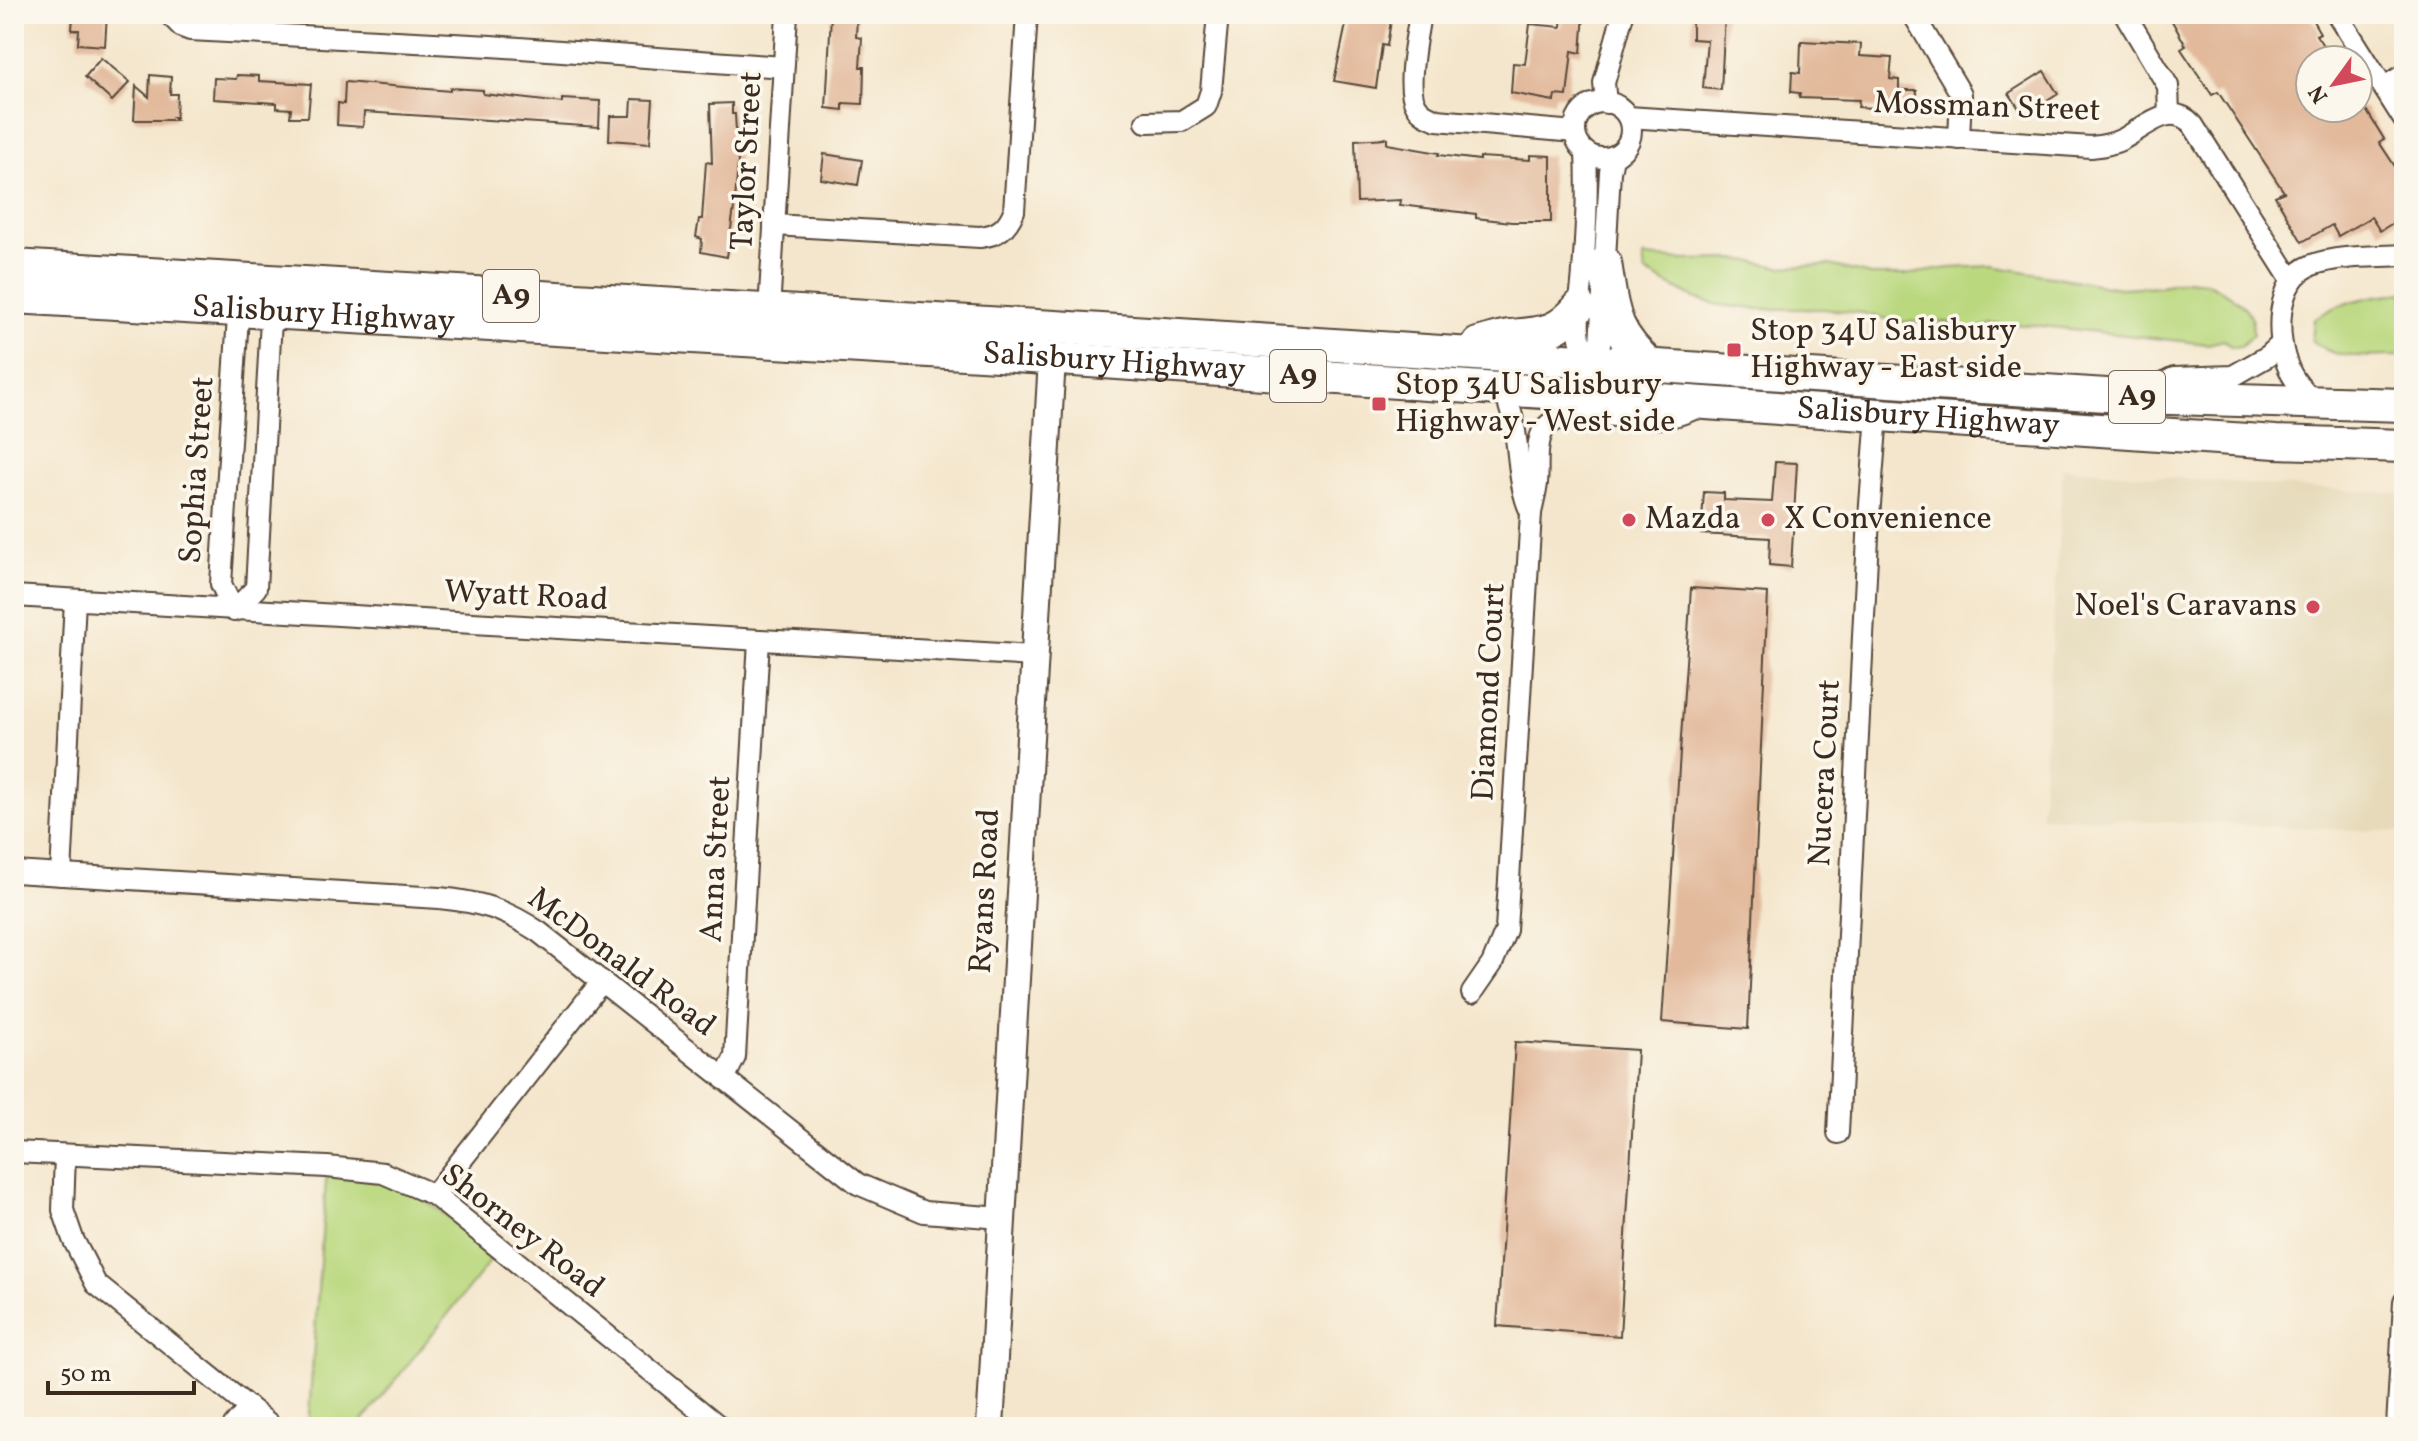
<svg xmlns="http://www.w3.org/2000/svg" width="2418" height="1441" font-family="Vollkorn,serif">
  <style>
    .built { fill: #e6daba }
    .green { fill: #bad87e; stroke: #7a814e; stroke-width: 2 }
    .building { fill: #e2b99b }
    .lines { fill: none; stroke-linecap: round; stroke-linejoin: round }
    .minor-casing { stroke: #574638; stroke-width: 24 }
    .tertiary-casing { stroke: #574638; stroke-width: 30 }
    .primary-casing { stroke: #574638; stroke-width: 36 }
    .minor { stroke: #fff; stroke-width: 20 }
    .tertiary { stroke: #fff; stroke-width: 26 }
    .primary { stroke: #fff; stroke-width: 32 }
    .poi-dot { fill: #d1495b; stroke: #fbf7ec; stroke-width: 3 }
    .labels { text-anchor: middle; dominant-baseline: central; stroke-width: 7; stroke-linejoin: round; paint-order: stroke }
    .shield { fill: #fbf7ec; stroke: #75685c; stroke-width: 2 }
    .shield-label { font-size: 30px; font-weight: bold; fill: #3b2a1e }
    .street-label { font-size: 32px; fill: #3b2a1e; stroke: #fbf7ec }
    .poi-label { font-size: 32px; fill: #3b2a1e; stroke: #fbf7ec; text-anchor: start }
  </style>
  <rect width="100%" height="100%" fill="#fbf7ec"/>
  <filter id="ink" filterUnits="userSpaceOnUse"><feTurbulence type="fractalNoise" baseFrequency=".0125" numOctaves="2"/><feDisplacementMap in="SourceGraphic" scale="16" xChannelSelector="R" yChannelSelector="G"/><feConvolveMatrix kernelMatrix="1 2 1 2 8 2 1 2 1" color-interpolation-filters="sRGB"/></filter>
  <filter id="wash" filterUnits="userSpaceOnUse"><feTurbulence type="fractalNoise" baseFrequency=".006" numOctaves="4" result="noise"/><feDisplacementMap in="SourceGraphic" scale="32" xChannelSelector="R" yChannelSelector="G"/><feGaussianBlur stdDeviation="1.8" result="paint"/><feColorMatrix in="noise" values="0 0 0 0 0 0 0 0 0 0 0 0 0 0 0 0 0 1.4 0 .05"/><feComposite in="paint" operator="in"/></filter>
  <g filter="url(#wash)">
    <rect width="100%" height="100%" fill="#f4e6cc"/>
    <!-- built -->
    <polygon class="built" points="2063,468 2229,483 2404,494 2402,832 2041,816"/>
    <!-- green -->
    <g class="green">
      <polygon points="1643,257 1685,260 1739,259 1780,267 1830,265 1870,275 1905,275 1949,268 1992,266 2119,288 2161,286 2187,280 2206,282 2229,294 2246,309 2252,320 2253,334 2241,346 2231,347 2224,340 2208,344 2033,325 1991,324 1968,331 1947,322 1898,322 1863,313 1823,309 1754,309 1719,305 1694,298 1645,272"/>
      <path d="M2404,293V356C2374,355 2334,363 2312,340L2314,319C2340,301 2373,295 2404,293Z"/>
      <polygon points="327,1167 383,1173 499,1250 358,1427 308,1427"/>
    </g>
    <g id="blocks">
      <!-- building -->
      <g class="building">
        <polygon points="73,14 107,14 105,46 78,44 79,30 72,30"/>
        <polygon points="831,14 857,15 856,37 862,38 860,67 864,67 863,104 843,103 843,110 826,108"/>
        <polygon points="1369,14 1392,14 1387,46 1382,45 1376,88 1334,81 1348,15 1368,18"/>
        <polygon points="1562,14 1584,14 1581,53 1572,51 1567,96 1555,95 1554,101 1511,93 1513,63 1525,64 1530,24 1561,27"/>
        <polygon points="1692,14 1725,14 1721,90 1703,88 1707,40 1692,39"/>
        <polygon points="2168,14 2309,14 2320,33 2316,35 2333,60 2310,60 2310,108 2365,108 2384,139 2379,142 2404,180 2404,216 2380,231 2371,217 2338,236 2332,225 2302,242 2275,196 2284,192 2218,92 2212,95 2181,49 2186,46"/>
        <polygon points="1801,41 1861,44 1860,56 1892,58 1890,79 1899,80 1899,90 1917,90 1916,111 1858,107 1859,100 1799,98 1800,93 1791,92 1792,72 1800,73"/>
        <polygon points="101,58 130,82 112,101 85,77"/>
        <polygon points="2044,71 2058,94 2024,116 2009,93"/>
        <polygon points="150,75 171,77 170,94 177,94 176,117 173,117 176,120 134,120 136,86 149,97"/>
        <polygon points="237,75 259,76 259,81 311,84 308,117 290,117 291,109 277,108 277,103 213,99 214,78 236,79"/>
        <polygon points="345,82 450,91 450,88 483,90 483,94 562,103 562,99 600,101 599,127 364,112 363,127 337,125 338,103 344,104"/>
        <polygon points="632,99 653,100 650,143 609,140 610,116 631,116"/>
        <polygon points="732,103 732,114 735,114 738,163 735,201 727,257 701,252 702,239 696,237 699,219 702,219 706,162 712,163 710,104"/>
        <polygon points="1387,138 1387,144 1439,153 1438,155 1480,160 1480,157 1530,160 1530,155 1551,156 1551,222 1512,222 1476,218 1476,214 1400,205 1401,200 1357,202 1355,140"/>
        <polygon points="824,154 862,160 858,185 821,179"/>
        <polygon points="1775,462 1797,463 1791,567 1769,565 1770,538 1701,534 1704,492 1724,493 1724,500 1772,502"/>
        <polygon points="1691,588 1768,593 1748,1029 1662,1022"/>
        <polygon points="1515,1042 1637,1050 1620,1336 1497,1326"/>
      </g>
    </g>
  </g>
  <g filter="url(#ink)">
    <use href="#blocks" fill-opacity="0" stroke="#574638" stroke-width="2"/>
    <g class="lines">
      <!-- minor casing -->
      <g class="minor-casing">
        <g id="minor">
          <polyline points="169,14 182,27 190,30 491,46 783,67"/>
          <path d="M1420,14C1417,35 1405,88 1416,105C1421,114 1428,116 1437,120L1575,132"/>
          <polyline points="1913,14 1961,94 1959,139"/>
          <polyline points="2125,14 2168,86 2169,114"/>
          <polyline points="2337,14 2404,120"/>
          <polyline points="2384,87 2404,75"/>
          <circle cx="1603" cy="130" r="28"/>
          <polyline points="1606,103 1604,83 1623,14"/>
          <path d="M1628,117L2091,147C2102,146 2113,144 2123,139C2145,127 2171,100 2193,125L2292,281"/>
          <polyline points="1146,122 1182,121 1206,106 1211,91 1218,14"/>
          <path d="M1586,153C1588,192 1586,233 1583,271C1581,305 1572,331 1588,362L1600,345L1610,172L1613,157"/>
          <path d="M774,225L980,237C998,235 1007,228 1014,211L1027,14"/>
          <polyline points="239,300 221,584 234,611 256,588 272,302"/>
          <polyline points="769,311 787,14"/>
          <polyline points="2143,394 2174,378 2233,376 2268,356 2281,344"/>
          <path d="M2314,403C2305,392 2294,382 2289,369C2275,338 2275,279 2312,265C2340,255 2375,257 2404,255"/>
          <path d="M1531,513C1533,503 1536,493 1537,483C1539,467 1535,448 1542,433C1556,402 1632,421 1660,418C1674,417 1684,414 1696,408"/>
          <polyline points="14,596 1034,656"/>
          <path d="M14,872L439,898C481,902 504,909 539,932L858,1184L924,1212L1002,1218"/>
          <polyline points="61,875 75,600"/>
          <path d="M1472,993L1492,964L1506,930L1531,513C1513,474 1523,432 1503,390"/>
          <polyline points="724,1079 735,1057 759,640"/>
          <polyline points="1838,1133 1869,517 1877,415"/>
          <polyline points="14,1152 327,1167 383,1173 434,1195 720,1427"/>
          <polyline points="65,1155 63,1210 73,1239 96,1284 273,1427"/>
          <polyline points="434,1195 602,981"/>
          <polyline points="233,1427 249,1408"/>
          <polyline points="2397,1427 2404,1302"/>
        </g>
      </g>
      <!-- tertiary casing -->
      <g class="tertiary-casing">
        <polyline id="tertiary" points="990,1427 1052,359"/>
      </g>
      <!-- primary casing -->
      <g class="primary-casing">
        <g id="primary">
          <path d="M1605,263C1613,312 1612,332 1652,367"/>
          <polyline points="14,266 1055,327 2137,397 2404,405"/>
          <path id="s1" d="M14,297L1030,357L2276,442L2404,446"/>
          <path d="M1478,344C1489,341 1500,337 1510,336C1542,333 1557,334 1579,307"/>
        </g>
      </g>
      <!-- minor -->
      <use href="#minor" class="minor"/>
      <!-- tertiary -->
      <use href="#tertiary" class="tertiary"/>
      <!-- primary -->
      <use href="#primary" class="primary"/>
    </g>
  </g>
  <!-- markers -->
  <g class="poi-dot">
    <rect x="1726" y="342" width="16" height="16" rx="4"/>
    <rect x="1371" y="396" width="16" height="16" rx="4"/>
    <circle cx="1629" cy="520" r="8"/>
    <circle cx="1768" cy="520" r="8"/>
    <circle cx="2313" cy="607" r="8"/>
  </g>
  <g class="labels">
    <!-- shield labels -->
    <g class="shield">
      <rect x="483" y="270" width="56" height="52" rx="6"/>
      <rect x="1270" y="350" width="56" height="52" rx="6"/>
      <rect x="2109" y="371" width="56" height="52" rx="6"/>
    </g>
    <g class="shield-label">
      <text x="511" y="296">A9</text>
      <text x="1298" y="376">A9</text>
      <text x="2137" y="397">A9</text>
    </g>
    <!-- street labels -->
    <g class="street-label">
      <text transform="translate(1987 108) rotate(2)">Mossman Street</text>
      <text transform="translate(748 161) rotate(-87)">Taylor Street</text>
      <text stroke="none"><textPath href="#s1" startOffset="310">Salisbury Highway</textPath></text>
      <text stroke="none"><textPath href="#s1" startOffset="1102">Salisbury Highway</textPath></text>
      <text stroke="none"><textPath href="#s1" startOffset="1918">Salisbury Highway</textPath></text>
      <text transform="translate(198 470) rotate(-86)">Sophia Street</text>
      <text transform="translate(526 597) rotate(3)">Wyatt Road</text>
      <text transform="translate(1490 692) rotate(-87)">Diamond Court</text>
      <text transform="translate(1826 773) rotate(-87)">Nucera Court</text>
      <text transform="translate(717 859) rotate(-87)">Anna Street</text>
      <text transform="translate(986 891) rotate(-87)">Ryans Road</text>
      <text transform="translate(621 963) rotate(37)">McDonald Road</text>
      <text transform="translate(522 1232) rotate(38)">Shorney Road</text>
    </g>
    <!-- poi labels -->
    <g class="poi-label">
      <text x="1750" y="332">Stop 34U Salisbury<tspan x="1750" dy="37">Highway - East side</tspan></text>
      <text x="1395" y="386">Stop 34U Salisbury<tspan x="1395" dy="37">Highway - West side</tspan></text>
      <text x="1645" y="520">Mazda</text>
      <text x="1784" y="520">X Convenience</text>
      <text x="2297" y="607" text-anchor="end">Noel's Caravans</text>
    </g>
  </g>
  <!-- margin -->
  <rect width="2418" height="1441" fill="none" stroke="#fbf7ec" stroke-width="48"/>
  <!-- north arrow -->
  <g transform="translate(2334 84) rotate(237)"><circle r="38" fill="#fbf7ec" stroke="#aea59a" stroke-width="2"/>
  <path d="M0-6L14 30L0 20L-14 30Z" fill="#d1495b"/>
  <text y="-12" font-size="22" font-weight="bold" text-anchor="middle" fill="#3b2a1e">N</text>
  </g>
  <!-- scale -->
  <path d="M48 1381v12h146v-12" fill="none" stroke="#3b2a1e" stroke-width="4"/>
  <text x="60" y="1381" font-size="24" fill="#3b2a1e" stroke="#fbf7ec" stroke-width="6" paint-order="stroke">50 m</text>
</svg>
